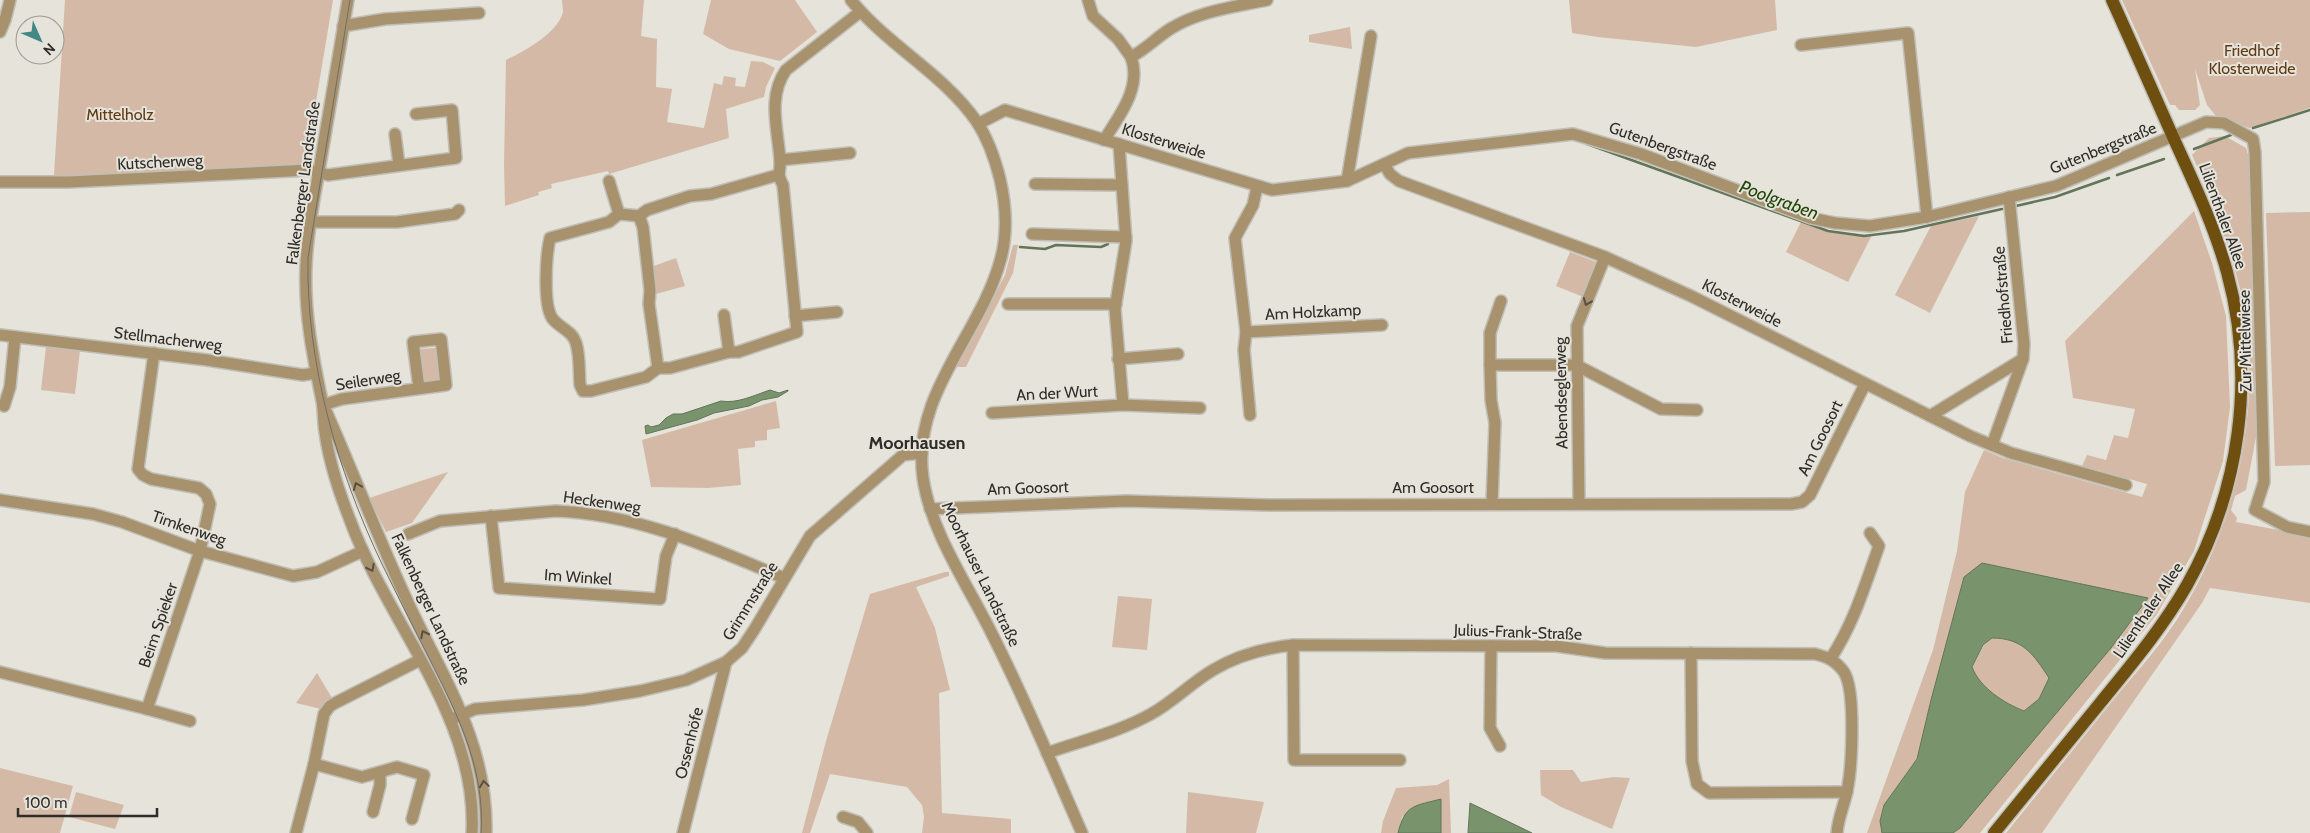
<svg xmlns="http://www.w3.org/2000/svg" width="2310" height="833" font-family="Cabin,sans-serif">
  <style>
    .green { fill: #d4baa6 }
    .water { fill: #79946c; stroke: #627558; fill-rule: evenodd }
    .lines { fill: none; stroke-linecap: round; stroke-linejoin: round }
    .stream { stroke: #627558; stroke-width: 2.5 }
    .minor-casing { stroke: #c0bfb7; stroke-width: 14 }
    .major-casing { stroke: #c0bfb7; stroke-width: 15 }
    .minor { stroke: #a8926d; stroke-width: 11 }
    .major { stroke: #6f4f10; stroke-width: 12 }
    .tram { stroke: #6f6e68; stroke-width: 1 }
    .oneway { stroke: #595041 }
    .labels { text-anchor: middle; dominant-baseline: central; stroke-width: 4; stroke-linejoin: round; paint-order: stroke }
    .park-label { font-size: 16px; fill: #623912; stroke: #e5e3da }
    .street-label { font-size: 16px; fill: #2e2d29; stroke: #e5e3da }
    .water-label { font-size: 18px; font-style: italic; fill: #214608; stroke: #e5e3da }
    .neighbourhood-label { font-size: 18px; font-weight: bold; fill: #2e2d29; stroke: #e5e3da }
  </style>
  <rect width="100%" height="100%" fill="#e5e3da"/>
  <!-- green -->
  <g class="green">
    <polygon points="65,0 333,0 305,167 76,178 54,175"/>
    <path d="M562,0H644L641,36L657,39L656,87L672,89L667,122L704,128L714,83L722,85L724,76L736,78L735,86L745,87L751,61L763,62L775,68L766,87L764,97L726,109L729,138L609,174L608,171L551,184L552,188L538,192L539,195L505,206L504,164L506,60C523,52 558,33 563,12C563,9 562,3 562,0Z"/>
    <polygon points="711,0 795,0 817,32 780,61 729,49 703,34"/>
    <polygon points="1569,0 1775,0 1777,30 1696,47 1598,37 1572,33"/>
    <polygon points="2122,0 2310,0 2310,108 2250,128 2227,121 2216,116 2207,105 2195,69 2200,105 2195,110 2179,110 2175,105 2170,105"/>
    <polygon points="1350,27 1352,49 1309,42 1309,35"/>
    <path d="M2225,136L2246,148L2250,161L2255,285L2256,437L2246,490L2235,496L2231,510L2237,518L2236,522L2310,536V603L2210,588L2202,603L2042,833H2006C2042,788 2078,744 2114,699C2138,670 2165,641 2184,608C2241,513 2265,393 2239,285C2228,240 2210,197 2192,155L2209,138Z"/>
    <polygon points="2194,211 2212,263 2226,316 2230,407 2223,461 2194,551 2157,614 1980,833 1953,833 1960,828 2111,648 1964,577 1931,700 1917,759 1884,805 1880,821 1882,833 1867,833 1933,650 1957,551 1965,492 1984,450 2003,458 2142,497 2147,484 2082,466 2087,455 2106,460 2114,435 2128,438 2135,409 2073,398 2065,341"/>
    <polygon points="2310,212 2310,465 2275,466 2266,213"/>
    <polygon points="1979,216 1930,313 1895,295 1931,226"/>
    <polygon points="1801,222 1828,231 1872,235 1848,282 1786,252"/>
    <polygon points="1013,245 1018,245 1013,273 966,367 956,367 1005,275"/>
    <polygon points="1570,252 1599,263 1586,298 1556,286"/>
    <polygon points="676,258 685,286 656,294 651,267"/>
    <polygon points="46,347 80,350 75,394 41,390"/>
    <polygon points="436,348 441,382 424,385 419,349"/>
    <polygon points="776,401 780,428 767,430 767,440 755,441 755,447 738,449 741,485 708,488 651,487 642,440"/>
    <polygon points="448,472 412,523 386,532 369,498"/>
    <polygon points="945,572 949,572 949,576 916,587 935,628 950,690 939,693 942,813 1011,819 1011,833 922,833 924,817 922,805 907,787 830,774 810,833 802,833 826,741 870,594"/>
    <polygon points="1118,596 1152,599 1147,650 1112,647"/>
    <path d="M1992,638C2023,638 2033,654 2049,678L2039,699L2024,711C2003,703 1980,688 1972,668L1984,645Z"/>
    <polygon points="317,673 332,698 325,702 321,709 296,703"/>
    <polygon points="0,768 73,786 60,833 0,833"/>
    <polygon points="1540,770 1573,770 1581,782 1613,777 1630,778 1612,829 1561,807 1541,795"/>
    <polygon points="1449,779 1451,833 1441,833 1441,800 1402,817 1398,833 1381,833 1383,821 1396,788 1437,785"/>
    <polygon points="76,792 124,805 115,829 69,817"/>
    <polygon points="1188,792 1264,802 1256,833 1186,833"/>
  </g>
  <!-- water -->
  <g class="water">
    <path d="M770,390L779,393L788,390V391L778,397L762,400L749,406L714,413L697,420L646,434L645,426L648,425L651,427L659,425L666,418L673,414H682L721,401C737,404 755,395 770,390Z"/>
    <path d="M1982,563L2148,598L2111,648L1960,828L1953,833H1882L1880,821L1884,805L1917,759L1931,700L1964,577ZM1992,638C2023,638 2034,655 2049,678L2039,699L2024,711C2004,703 1980,688 1972,667L1983,645Z"/>
    <path d="M1441,799V833H1398C1405,804 1415,806 1441,799Z"/>
    <polygon points="1470,803 1532,833 1468,833"/>
  </g>
  <g class="lines">
    <!-- stream -->
    <g class="stream">
      <polyline points="2253,128 2310,110"/>
      <polyline points="1587,144 1828,231 1864,236 1904,231 2002,209"/>
      <polyline points="2194,149 2231,135"/>
      <polyline points="2117,175 2164,159"/>
      <polyline points="2016,206 2055,197 2109,178"/>
      <polyline points="1020,247 1045,249 1056,245 1101,247 1108,244"/>
    </g>
    <!-- minor casing -->
    <g class="minor-casing">
      <g id="minor">
        <path d="M348,0C339,53 330,106 321,159C315,195 307,231 306,267C304,313 313,357 322,401C324,411 323,422 325,432C329,462 339,492 350,520C388,624 478,717 472,833"/>
        <path d="M851,0C888,46 943,73 977,122C988,139 995,159 1000,179C1006,205 1008,231 1001,258C981,335 911,393 923,478C931,533 968,585 992,634C1025,699 1053,767 1082,833"/>
        <polyline points="1088,0 1093,16 1118,39 1131,57"/>
        <polyline points="343,26 385,19 479,13"/>
        <polyline points="0,32 5,20 10,0"/>
        <polyline points="1801,45 1908,33 1927,217"/>
        <polyline points="978,124 1005,110 1272,190 1347,181 1408,153 1573,134 1641,154 1811,218 1835,223 1870,226 1927,217 2056,186 2206,122 2224,123 2253,139 2255,152 2264,482 2255,510 2287,527 2310,532"/>
        <polyline points="395,134 399,164"/>
        <path d="M1104,140C1120,115 1142,87 1131,57C1146,49 1156,38 1170,29C1199,11 1234,7 1267,0"/>
        <polyline points="780,160 850,153"/>
        <polyline points="1384,164 1390,174 1399,181 1605,257 1691,296 1970,436 2011,453 2126,485"/>
        <path d="M778,175L711,194L690,196L647,210L639,216L619,214L609,222L550,238C546,255 543,304 552,318C559,328 572,330 576,343C580,355 579,372 580,385L583,391H591L646,377L658,368H670L729,352H738L797,332L783,185C776,172 781,173 780,160C778,130 767,97 786,70L860,12"/>
        <polyline points="609,181 619,214"/>
        <polyline points="1347,181 1371,36"/>
        <polyline points="0,182 69,182 309,170 328,175 456,158 452,110 416,114"/>
        <polyline points="1035,184 1122,185"/>
        <polyline points="1257,187 1253,205 1235,238 1246,332 1382,325"/>
        <polyline points="639,216 643,227 650,290 649,304 658,368"/>
        <polyline points="311,222 397,222 455,214 459,210"/>
        <polyline points="1032,234 1126,237"/>
        <polyline points="1008,304 1116,304"/>
        <polyline points="724,315 729,352"/>
        <polyline points="795,316 837,312"/>
        <polyline points="1246,332 1244,350 1250,415"/>
        <polyline points="0,335 207,360 303,375 316,373"/>
        <polyline points="1118,359 1178,354"/>
        <polyline points="1490,365 1490,333 1501,301"/>
        <polyline points="323,405 342,399 446,385 441,339 413,342 419,388"/>
        <polyline points="1123,405 1200,408"/>
        <polyline points="4,406 10,387 15,337"/>
        <path d="M326,411C353,472 377,535 405,596C441,676 488,740 486,833"/>
        <polyline points="992,413 1123,405 1115,309 1126,241 1119,144"/>
        <polyline points="1930,416 2023,359"/>
        <polyline points="1992,445 2023,359 2024,344 2009,197"/>
        <polyline points="0,500 93,514 122,522 200,551 293,576 317,572 363,551"/>
        <polyline points="1492,503 1495,423 1491,400 1490,365 1576,365 1661,409 1697,410"/>
        <polyline points="1579,503 1577,326 1605,257"/>
        <polyline points="930,509 1126,501 1268,505 1791,504 1802,502 1810,495 1865,384"/>
        <polyline points="491,516 499,588 660,599 666,556 675,534"/>
        <path d="M408,534L440,521L556,511C637,514 710,547 784,578"/>
        <polyline points="1293,645 1294,760 1400,760"/>
        <polyline points="1491,646 1490,728 1500,746"/>
        <polyline points="1691,653 1692,761 1697,784 1709,793 1847,792"/>
        <path d="M1831,658C1854,623 1865,585 1879,546L1870,533"/>
        <polyline points="0,672 147,709 200,551 210,504 206,494 199,488 151,479 143,475 138,469 154,353"/>
        <polyline points="147,709 190,721"/>
        <polyline points="450,720 475,709 583,700 640,691 686,680 726,662 742,648 754,630 810,536 903,455 922,453"/>
        <path d="M1047,753C1081,741 1119,732 1151,714C1173,702 1191,683 1213,670C1238,655 1265,648 1293,645L1556,646L1605,653L1815,654C1828,657 1836,661 1844,672C1856,691 1852,768 1847,791C1844,806 1838,818 1837,833"/>
        <polyline points="314,764 362,777 397,767 424,775 412,819"/>
        <polyline points="373,812 380,785 380,773"/>
        <polyline points="843,817 858,822 867,833"/>
        <polyline points="296,833 314,764 324,714 330,706 337,702 420,660"/>
        <polyline points="683,833 726,662"/>
      </g>
    </g>
    <!-- major casing -->
    <g class="major-casing">
      <path id="major" d="M1994,833C2030,789 2065,746 2101,702C2131,665 2163,627 2187,585C2240,491 2256,377 2227,272C2214,225 2193,181 2173,137C2153,92 2133,46 2112,0"/>
    </g>
    <!-- minor -->
    <use href="#minor" class="minor"/>
    <!-- major -->
    <use href="#major" class="major"/>
    <!-- tram -->
    <path class="tram" d="M350,0L308,258C306,363 337,470 382,564C399,599 417,634 434,668C461,722 485,772 481,833"/>
  </g>
  <!-- one-way arrows -->
  <defs><path id="oneway-chevron" d="M-2-3.5L2.5 0L-2 3.5" fill="none" stroke-width="1.6" stroke-linecap="round" stroke-linejoin="round" transform="scale(1.25)"/></defs>
  <g class="oneway">
    <use href="#oneway-chevron" transform="translate(1587 302) rotate(112)"/>
    <use href="#oneway-chevron" transform="translate(357 486) rotate(-112)"/>
    <use href="#oneway-chevron" transform="translate(371 568) rotate(63)"/>
    <use href="#oneway-chevron" transform="translate(424 634) rotate(-117)"/>
    <use href="#oneway-chevron" transform="translate(484 784) rotate(-98)"/>
  </g>
  <g class="labels">
    <!-- park labels -->
    <g class="park-label">
      <text x="2252" y="50">Friedhof<tspan x="2252" dy="18">Klosterweide</tspan></text>
      <text x="120" y="114">Mittelholz</text>
    </g>
    <!-- street labels -->
    <g class="street-label">
      <text transform="translate(1164 141) rotate(17)">Klosterweide</text>
      <text transform="translate(1663 146) rotate(20)">Gutenbergstraße</text>
      <text transform="translate(2103 148) rotate(-22)">Gutenbergstraße</text>
      <text transform="translate(160 162) rotate(-3)">Kutscherweg</text>
      <text transform="translate(303 183) rotate(-82)">Falkenberger Landstraße</text>
      <text transform="translate(2223 216) rotate(70)">Lilienthaler Allee</text>
      <text transform="translate(2003 295) rotate(-95)">Friedhofstraße</text>
      <text transform="translate(1742 303) rotate(27)">Klosterweide</text>
      <text transform="translate(1313 312) rotate(-3)">Am Holzkamp</text>
      <text transform="translate(168 339) rotate(7)">Stellmacherweg</text>
      <text transform="translate(2245 341) rotate(-91)">Zur Mittelwiese</text>
      <text transform="translate(368 380) rotate(-9)">Seilerweg</text>
      <text transform="translate(1057 393) rotate(-3)">An der Wurt</text>
      <text transform="translate(1561 393) rotate(-91)">Abendseglerweg</text>
      <text transform="translate(1820 438) rotate(-64)">Am Goosort</text>
      <text x="1433" y="487">Am Goosort</text>
      <text transform="translate(1028 488) rotate(-2)">Am Goosort</text>
      <text transform="translate(602 502) rotate(8)">Heckenweg</text>
      <text transform="translate(189 528) rotate(19)">Timkenweg</text>
      <text transform="translate(981 574) rotate(64)">Moorhauser Landstraße</text>
      <text transform="translate(578 577) rotate(4)">Im Winkel</text>
      <text transform="translate(750 601) rotate(-58)">Grimmstraße</text>
      <text transform="translate(431 609) rotate(65)">Falkenberger Landstraße</text>
      <text transform="translate(2148 610) rotate(-56)">Lilienthaler Allee</text>
      <text transform="translate(158 625) rotate(-71)">Beim Spieker</text>
      <text transform="translate(1518 632) rotate(2)">Julius-Frank-Straße</text>
      <text transform="translate(689 743) rotate(-76)">Ossenhöfe</text>
    </g>
    <!-- water labels -->
    <g class="water-label">
      <text transform="translate(1779 200) rotate(20)">Poolgraben</text>
    </g>
    <!-- neighbourhood labels -->
    <g class="neighbourhood-label">
      <text x="917" y="443">Moorhausen</text>
    </g>
  </g>
  <!-- north arrow -->
  <g transform="translate(40 40) rotate(135)"><circle r="24" fill="#e5e3da" stroke="#9c9a93"/>
  <path d="M0-4L9 19L0 12L-9 19Z" fill="#418886"/>
  <text y="-8" font-size="14" font-weight="bold" text-anchor="middle" fill="#2e2d29">N</text>
  </g>
  <!-- scale -->
  <path d="M18 808v8h139v-8" fill="none" stroke="#2e2d29" stroke-width="2.5"/>
  <text x="25" y="808" font-size="15" fill="#2e2d29" stroke="#e5e3da" stroke-width="4" paint-order="stroke">100 m</text>
</svg>
